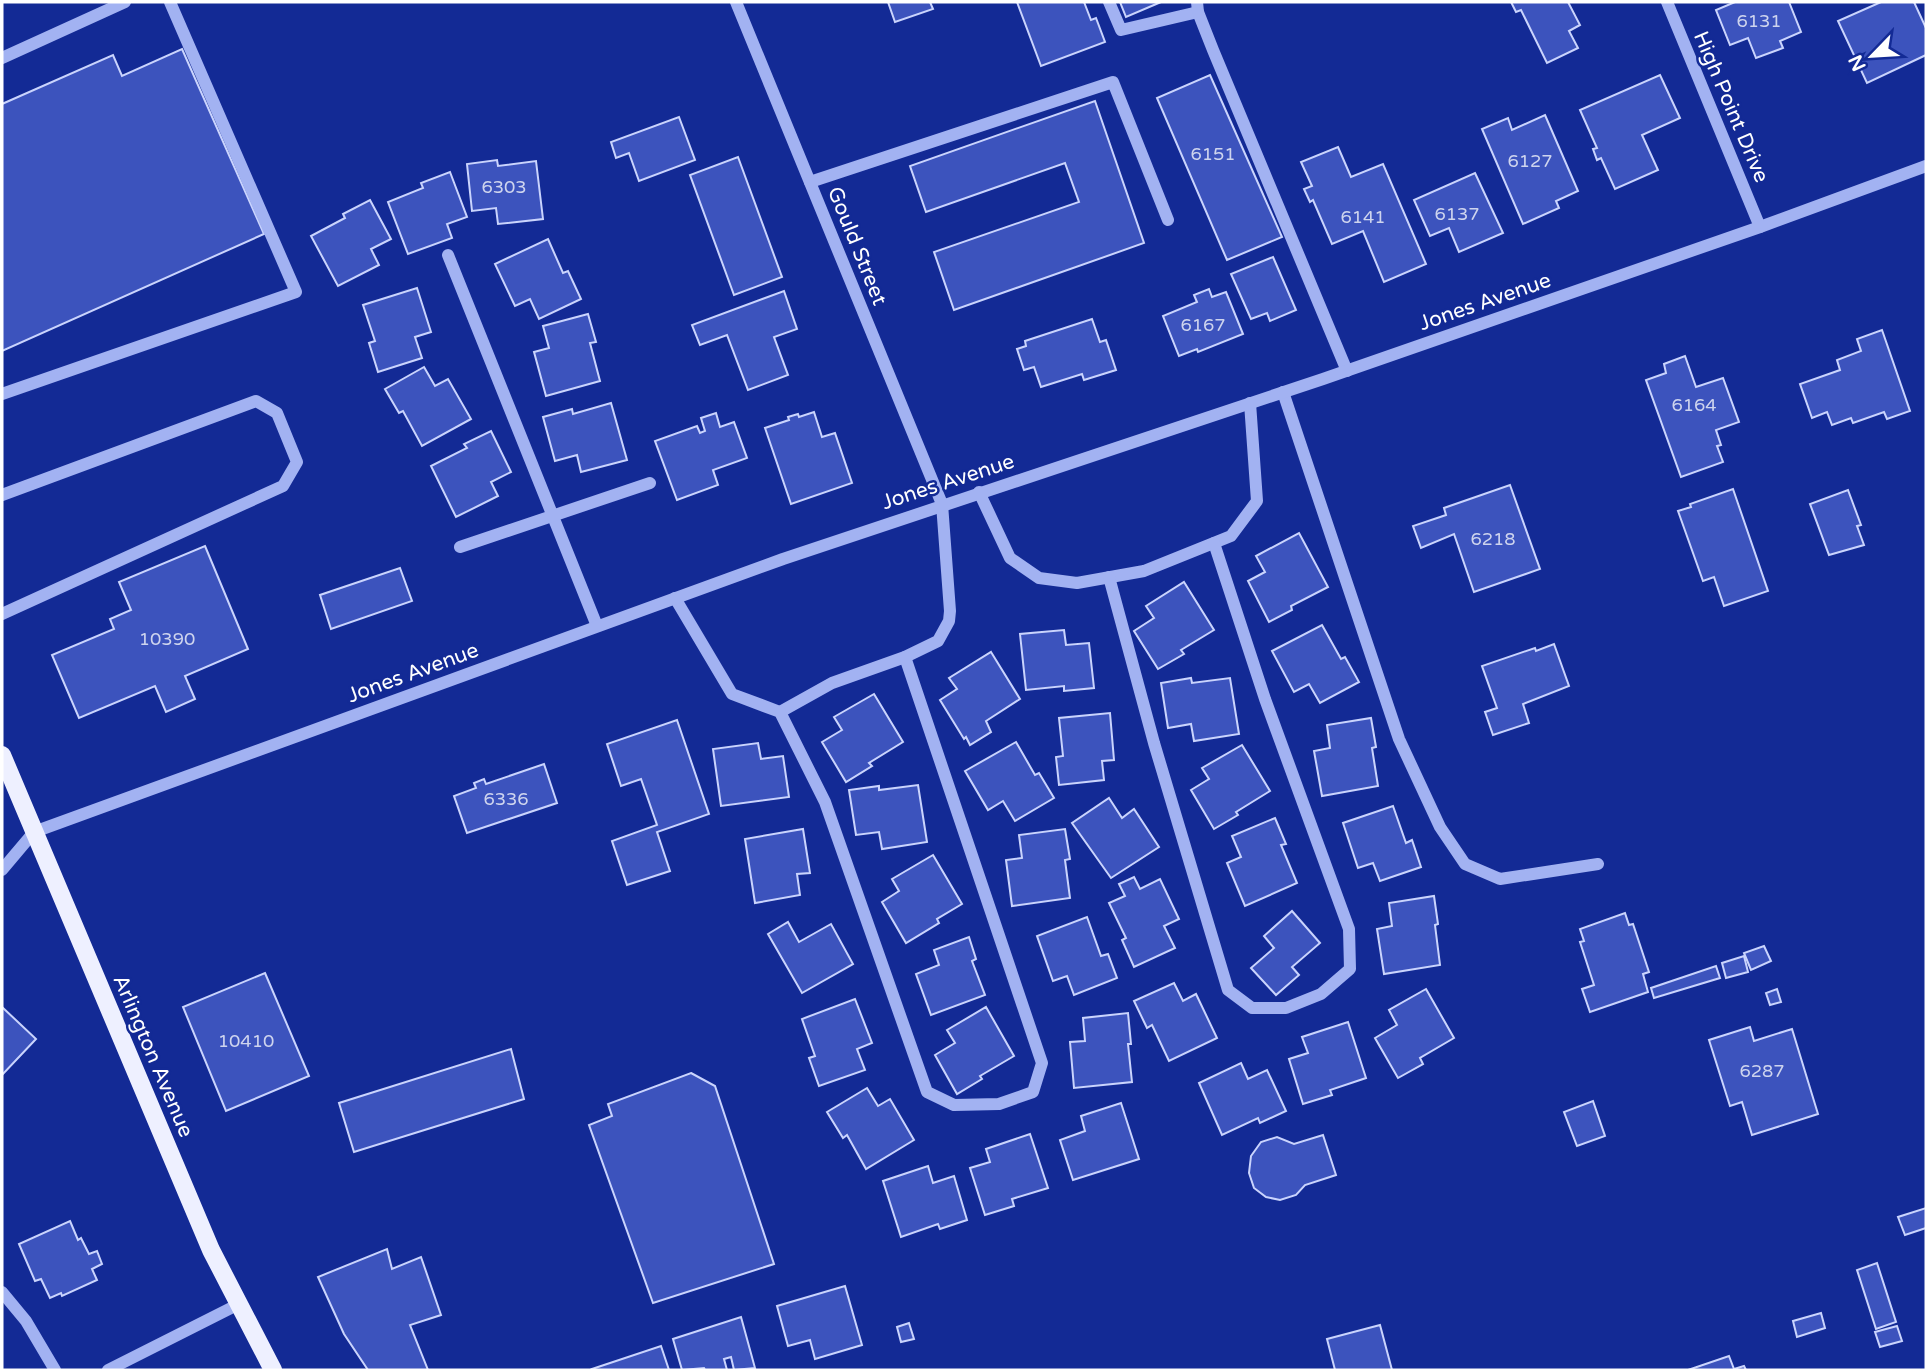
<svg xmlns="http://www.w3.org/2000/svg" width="1928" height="1372" font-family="'Varela Round',sans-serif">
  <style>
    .building { fill: #3c53bd; stroke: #cad4fd; stroke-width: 2 }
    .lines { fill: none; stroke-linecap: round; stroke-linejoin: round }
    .minor { stroke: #a2b2f2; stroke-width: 12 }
    .major { stroke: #eef0ff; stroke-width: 18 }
    .labels { text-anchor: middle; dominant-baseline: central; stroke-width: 5; stroke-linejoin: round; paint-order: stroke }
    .number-label { font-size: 18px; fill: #ced4ee }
    .street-label { font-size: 21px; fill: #fff; stroke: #132a95 }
  </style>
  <rect width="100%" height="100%" fill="#132a95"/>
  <!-- building -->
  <g class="building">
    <polygon points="888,2 930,2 933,9 895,22"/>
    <polygon points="1017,2 1084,2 1091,20 1096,18 1105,42 1041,66"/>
    <polygon points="1120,2 1161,2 1126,17"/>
    <polygon points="1511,2 1568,2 1580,25 1569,31 1578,48 1547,63 1521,10 1516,12"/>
    <polygon points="1735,2 1789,2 1801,32 1780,41 1783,48 1756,58 1748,38 1730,45 1716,10"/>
    <polygon points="1881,2 1914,2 1926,28 1926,55 1867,83 1838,21"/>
    <polygon points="182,49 264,234 2,351 2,104 113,55 122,76"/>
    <polygon points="1210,75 1282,237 1227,260 1157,98"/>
    <polygon points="1660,75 1680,118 1642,135 1658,170 1615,189 1601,158 1597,160 1593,149 1597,148 1580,110"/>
    <polygon points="1095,101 1144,243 954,310 934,252 1079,202 1065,163 926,212 910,166"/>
    <polygon points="1545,115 1578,191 1556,201 1559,208 1523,224 1482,129 1508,118 1512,130"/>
    <polygon points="679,117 695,160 639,181 629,153 616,158 611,142"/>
    <polygon points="1338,147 1351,177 1383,164 1426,264 1384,282 1363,231 1332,244 1313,200 1310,202 1304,189 1312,186 1301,162"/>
    <polygon points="738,157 782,277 734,295 690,175"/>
    <polygon points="497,160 498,166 536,161 543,219 498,224 496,208 472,211 467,164"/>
    <polygon points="450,172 467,217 447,224 452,238 408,254 388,202 423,188 421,183"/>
    <polygon points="1475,173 1503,233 1459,252 1449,228 1430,236 1414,200"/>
    <polygon points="370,200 391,239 371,249 379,265 338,286 311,236 345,218 343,214"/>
    <polygon points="548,239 563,273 568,271 581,299 539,319 530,299 515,306 495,264"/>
    <polygon points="1273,257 1296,310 1270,321 1267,313 1251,319 1231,274"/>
    <polygon points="417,288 431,332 415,337 422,358 378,372 369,343 375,341 363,305"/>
    <polygon points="1209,289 1212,297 1226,292 1243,334 1198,352 1197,349 1179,356 1163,316 1197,302 1194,295"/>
    <polygon points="784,291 797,329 774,337 788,375 748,390 727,335 700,345 692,325"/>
    <polygon points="588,314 596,342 590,343 600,381 546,396 534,352 549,348 543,326"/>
    <polygon points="1092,319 1100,342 1106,340 1116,370 1084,380 1082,374 1041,387 1034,367 1024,370 1017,349 1026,346 1025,341"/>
    <polygon points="1882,330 1910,411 1887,419 1884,412 1853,423 1851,418 1832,425 1827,412 1812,418 1800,384 1840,370 1837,360 1861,351 1857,339"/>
    <polygon points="1685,356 1696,387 1723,378 1739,422 1716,430 1721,445 1717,446 1723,462 1681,477 1646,380 1666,373 1664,364"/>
    <polygon points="424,367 435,386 448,379 471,419 422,446 403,411 399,413 385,389"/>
    <polygon points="611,403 627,460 581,472 577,455 555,461 543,417 572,409 573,414"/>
    <polygon points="814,412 822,437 835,433 852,483 791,504 765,428 789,420 788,417 798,414 799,417"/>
    <polygon points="716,413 720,427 734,422 747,458 713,470 718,485 677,500 655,441 697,426 700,433 705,431 701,418"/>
    <polygon points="491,431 511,472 491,482 498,496 456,517 431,466 467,448 464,444"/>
    <polygon points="1510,485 1540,569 1474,592 1454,534 1421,548 1413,526 1446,515 1444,508"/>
    <polygon points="1733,489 1768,591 1724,606 1714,577 1703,581 1678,511 1691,507 1690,504"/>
    <polygon points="1848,490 1861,525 1857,526 1864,545 1829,555 1810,504"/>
    <polygon points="1299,533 1328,587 1291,606 1292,610 1269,622 1248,581 1265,572 1256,556"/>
    <polygon points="205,546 248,649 185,676 195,699 166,712 155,686 79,718 52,655 114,629 110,619 131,610 119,582"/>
    <polygon points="400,568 412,601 331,629 320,595"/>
    <polygon points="1184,582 1214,630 1181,650 1184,654 1158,669 1134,631 1154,618 1146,606"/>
    <polygon points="1322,625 1341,659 1345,657 1359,682 1320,703 1309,684 1294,692 1272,651"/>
    <polygon points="1064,630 1066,645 1089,643 1094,688 1064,691 1064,686 1026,690 1020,634"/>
    <polygon points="1554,644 1569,686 1523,704 1529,723 1493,735 1485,712 1497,708 1482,666 1535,648 1536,651"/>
    <polygon points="991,652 1020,699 986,721 991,732 970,745 966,737 964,739 940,700 957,689 949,678"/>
    <polygon points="1191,678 1192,683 1230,678 1239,734 1194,741 1191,724 1168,728 1161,683"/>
    <polygon points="874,694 903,742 869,763 872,766 846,782 822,742 842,730 834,717"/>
    <polygon points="1110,713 1114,760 1102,761 1104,780 1059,785 1056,757 1063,756 1059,718"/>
    <polygon points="1371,718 1376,747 1372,748 1378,786 1322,796 1314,751 1330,748 1327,725"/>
    <polygon points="677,720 709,814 657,832 670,871 627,885 612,841 657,825 641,779 621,786 607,744"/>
    <polygon points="1016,742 1035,775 1039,773 1054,798 1015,821 1003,801 988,810 965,771"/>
    <polygon points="758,743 761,759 783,756 789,797 721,806 713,749"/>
    <polygon points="1242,745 1270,791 1236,812 1238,815 1214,829 1191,790 1209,779 1202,768"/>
    <polygon points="544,764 557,803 467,833 454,796 476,788 474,783 484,779 486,784"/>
    <polygon points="918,785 927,842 882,849 879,832 856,835 849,790 879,786 879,790"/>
    <polygon points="1109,798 1122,818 1134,809 1159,847 1111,878 1072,823"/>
    <polygon points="1393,806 1406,843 1412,840 1421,867 1380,881 1373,863 1358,868 1343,823"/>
    <polygon points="1275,818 1286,844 1281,845 1297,883 1245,906 1227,863 1241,857 1232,836"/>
    <polygon points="803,829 810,873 797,874 800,895 755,903 745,839"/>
    <polygon points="1065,829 1070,859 1065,860 1070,898 1012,906 1006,860 1022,858 1019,835"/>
    <polygon points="933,855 962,904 937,919 939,923 906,943 882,902 899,891 892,879"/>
    <polygon points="1134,877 1140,889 1160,879 1179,919 1164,926 1175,948 1134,967 1122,940 1126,938 1109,903 1125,896 1119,884"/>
    <polygon points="1434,896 1438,924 1435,925 1440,965 1384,974 1377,929 1392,926 1389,903"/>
    <polygon points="1292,911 1320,943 1292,967 1299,975 1276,995 1251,968 1274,948 1264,936"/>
    <polygon points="1625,913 1629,925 1633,924 1649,972 1643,974 1648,992 1590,1012 1582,989 1594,985 1580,942 1584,941 1580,929"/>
    <polygon points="1087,917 1101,956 1108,954 1117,978 1074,995 1067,976 1053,981 1037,936"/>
    <polygon points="788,922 799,942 831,924 853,964 802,993 768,934"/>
    <polygon points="969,937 976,959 972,961 985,995 931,1015 916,974 939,965 934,950"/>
    <polygon points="1764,946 1771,961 1751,970 1744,953"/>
    <polygon points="1744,956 1748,972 1726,978 1722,963"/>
    <polygon points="1716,966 1720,978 1654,998 1651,988"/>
    <polygon points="265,973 309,1076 226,1111 183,1007"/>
    <polygon points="1174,983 1183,1001 1196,994 1217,1038 1169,1061 1152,1025 1147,1028 1134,1001"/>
    <polygon points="1426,989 1454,1038 1420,1058 1423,1064 1398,1078 1375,1038 1397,1025 1389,1010"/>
    <polygon points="1777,989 1781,1002 1770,1005 1766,993"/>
    <polygon points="855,999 872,1043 857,1049 865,1070 819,1086 809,1058 815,1056 802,1019"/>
    <polygon points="2,1007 36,1039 2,1075"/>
    <polygon points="986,1007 1014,1056 980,1076 982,1079 957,1094 935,1055 955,1043 947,1030"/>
    <polygon points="1128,1013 1131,1044 1128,1044 1132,1082 1074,1088 1070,1042 1085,1041 1083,1018"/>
    <polygon points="1348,1022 1366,1078 1330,1090 1332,1095 1303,1104 1289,1059 1308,1053 1302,1037"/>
    <polygon points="1750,1027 1754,1041 1792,1029 1818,1114 1752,1135 1742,1102 1730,1106 1709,1040"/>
    <polygon points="511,1049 524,1099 354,1152 339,1103"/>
    <polygon points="1241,1063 1248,1079 1267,1070 1286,1111 1260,1123 1258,1118 1222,1135 1199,1083"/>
    <polygon points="691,1073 715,1086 774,1264 653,1303 589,1125 612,1116 608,1104"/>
    <polygon points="867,1088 878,1106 890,1099 914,1140 866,1169 847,1135 843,1138 827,1112"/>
    <polygon points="1593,1101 1605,1136 1577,1146 1564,1112"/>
    <polygon points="1121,1103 1139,1159 1073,1180 1060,1140 1085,1131 1081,1116"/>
    <polygon points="1030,1134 1048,1188 1012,1199 1014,1206 985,1215 970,1168 990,1162 986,1149"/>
    <polygon points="1323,1135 1336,1175 1305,1185 1296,1195 1280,1200 1266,1197 1254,1188 1249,1173 1251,1156 1261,1142 1277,1137 1294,1144"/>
    <polygon points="928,1166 933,1183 954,1176 967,1220 940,1229 938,1224 901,1237 883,1181"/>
    <polygon points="1926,1208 1926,1228 1905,1235 1898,1217"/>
    <polygon points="70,1221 78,1240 81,1238 89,1254 97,1251 102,1264 92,1269 97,1280 62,1296 61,1293 50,1298 41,1279 35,1281 19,1244"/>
    <polygon points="387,1249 392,1269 421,1257 441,1315 410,1325 428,1370 368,1370 344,1334 318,1277"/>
    <polygon points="1877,1263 1896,1322 1876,1329 1857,1270"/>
    <polygon points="845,1286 862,1345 815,1359 810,1340 788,1346 777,1306"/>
    <polygon points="1821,1313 1825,1328 1797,1337 1793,1321"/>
    <polygon points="741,1317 755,1368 734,1370 731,1357 724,1359 727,1370 705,1370 704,1368 682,1370 673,1339"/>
    <polygon points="909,1323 914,1339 901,1342 897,1327"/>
    <polygon points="1380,1325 1392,1370 1335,1370 1327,1339"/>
    <polygon points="1897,1326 1902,1341 1880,1347 1875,1332"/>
    <polygon points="661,1346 669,1370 593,1370 592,1369"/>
    <polygon points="1729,1356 1734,1369 1744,1366 1746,1370 1688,1370"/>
  </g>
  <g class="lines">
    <!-- minor -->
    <g class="minor">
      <polyline points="736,2 942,504 950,611 949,621 938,641 905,657 832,683 780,712"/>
      <polyline points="1109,2 1121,30 1198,12"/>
      <polyline points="1197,2 1198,12 1213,50 1347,371"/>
      <polyline points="1667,2 1760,227"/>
      <polyline points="2,58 125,2"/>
      <polyline points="810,182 1113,82 1168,220"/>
      <polyline points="448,255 597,626"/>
      <polyline points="1283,392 1399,739 1440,827 1465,864 1500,879 1598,864"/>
      <polyline points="2,394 296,292 170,2"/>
      <polyline points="979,492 1010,558 1039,578 1077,583 1144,571 1231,536 1257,501 1250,403"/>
      <polyline points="2,495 256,401 277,413 297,462 283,486 2,614"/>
      <polyline points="460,547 650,483"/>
      <polyline points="1109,577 1154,743 1228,990 1252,1008 1286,1008 1321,994 1350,969 1349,929 1265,699 1214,543"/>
      <polyline points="675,598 732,694 780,712 825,802 927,1092 954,1105 999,1104 1033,1092 1042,1063 905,657"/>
      <polyline points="2,870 34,832 783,559 1323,379 1760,227 1926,166"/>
      <polyline points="2,1292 26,1321 55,1370"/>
      <polyline points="108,1370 239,1304"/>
    </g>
    <!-- major -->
    <polyline class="major" points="2,755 211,1250 273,1370"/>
  </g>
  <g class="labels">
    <!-- number labels -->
    <g class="number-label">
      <text x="1759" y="21">6131</text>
      <text x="1213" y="154">6151</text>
      <text x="1530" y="161">6127</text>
      <text x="504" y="187">6303</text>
      <text x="1457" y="214">6137</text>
      <text x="1363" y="217">6141</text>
      <text x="1203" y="325">6167</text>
      <text x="1694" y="405">6164</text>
      <text x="1493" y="539">6218</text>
      <text x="167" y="639">10390</text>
      <text x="506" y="799">6336</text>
      <text x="246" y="1041">10410</text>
      <text x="1762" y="1071">6287</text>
    </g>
    <!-- street labels -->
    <g class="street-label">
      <text transform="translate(1731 107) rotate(67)">High Point Drive</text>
      <text transform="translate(857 246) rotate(68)">Gould Street</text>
      <text transform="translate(1485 302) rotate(-19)">Jones Avenue</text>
      <text transform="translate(948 482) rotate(-18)">Jones Avenue</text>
      <text transform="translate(413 673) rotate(-20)">Jones Avenue</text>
      <text transform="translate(153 1056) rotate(67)">Arlington Avenue</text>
    </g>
  </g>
  <!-- border -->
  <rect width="1928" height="1372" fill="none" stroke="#ffffff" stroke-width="7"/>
  <!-- north arrow -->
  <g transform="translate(1872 56) rotate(245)" stroke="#132a95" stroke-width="5" paint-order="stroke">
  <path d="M0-5L12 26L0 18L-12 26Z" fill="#ffffff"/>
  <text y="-10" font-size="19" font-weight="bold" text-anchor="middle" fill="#ffffff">N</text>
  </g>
</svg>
